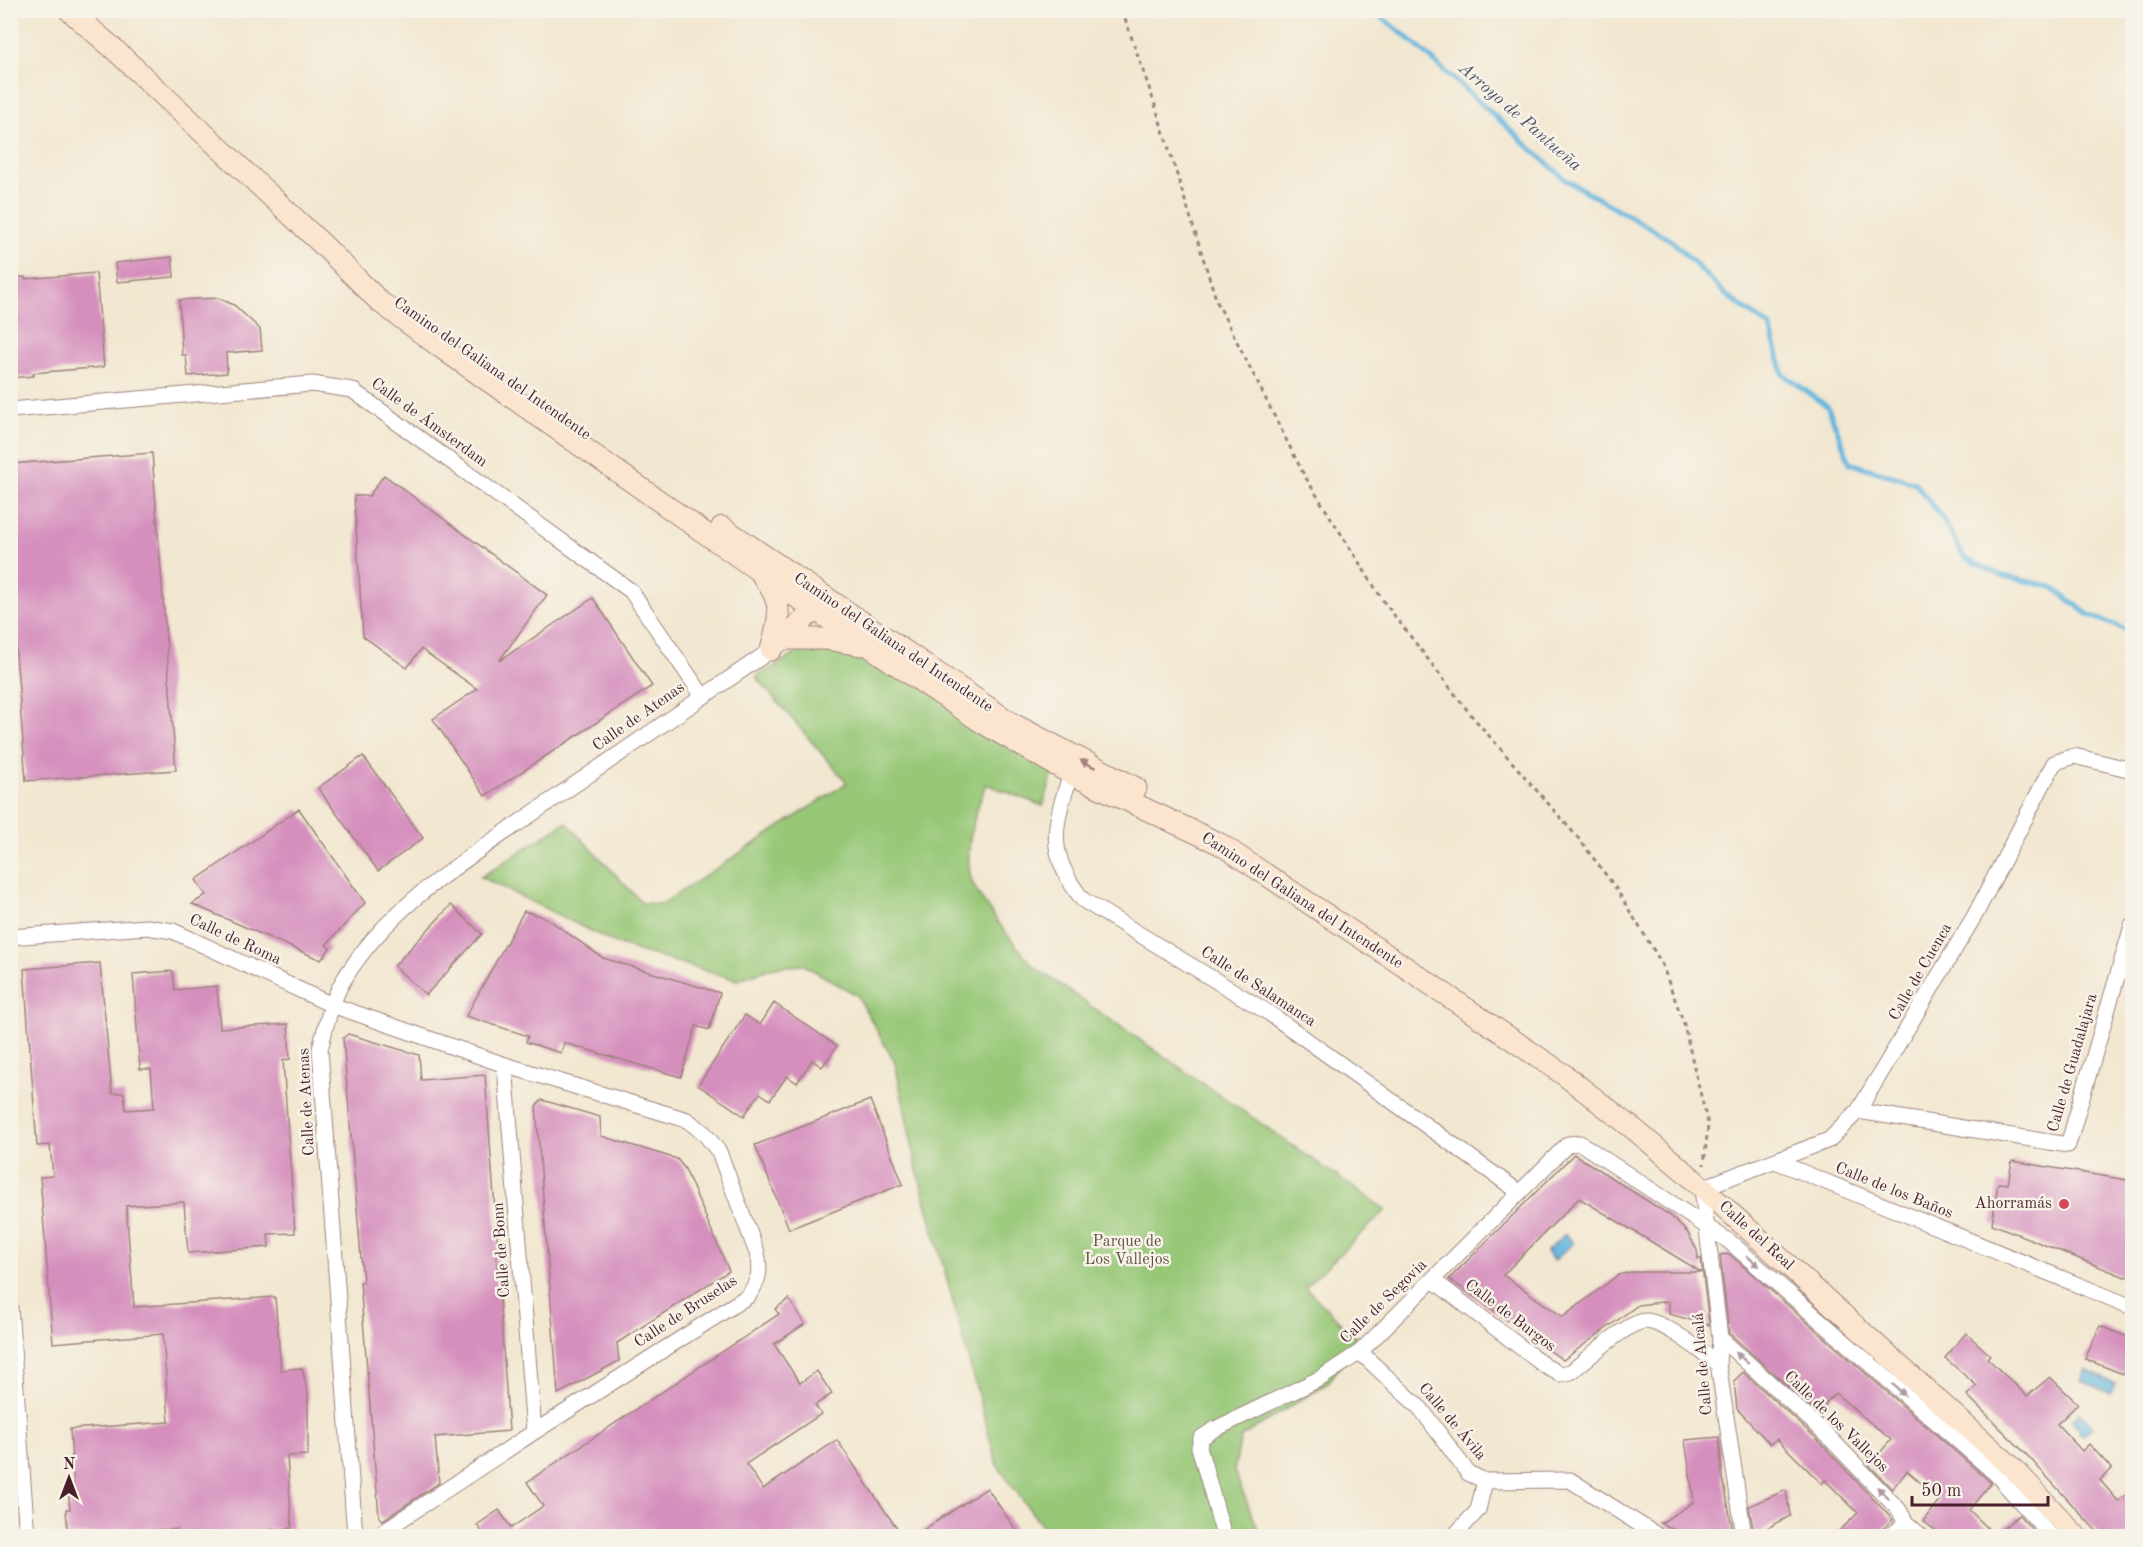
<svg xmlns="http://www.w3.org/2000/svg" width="2143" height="1547" font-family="'Old Standard TT',serif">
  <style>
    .green { fill: #97c777; stroke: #707351; stroke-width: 1.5 }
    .water { fill: #62b5de; stroke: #566a84; stroke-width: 1.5 }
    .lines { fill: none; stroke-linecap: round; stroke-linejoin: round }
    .stream { stroke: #62b5de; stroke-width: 5 }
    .building { fill: #d58fbd; fill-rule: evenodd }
    .street-casing { stroke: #9e837e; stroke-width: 17 }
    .secondary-casing { stroke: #9e837e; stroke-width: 23 }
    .path { stroke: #9e837e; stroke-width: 3; stroke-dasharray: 4.5 4.5; stroke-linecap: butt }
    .street { stroke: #fff; stroke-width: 15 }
    .secondary { stroke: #fce5cf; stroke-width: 21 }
    .oneway { fill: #a3827d }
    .oneway2 { fill: #ae9aa0 }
    .poi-dot { fill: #d1495b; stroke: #f7f3e8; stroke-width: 2 }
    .labels { text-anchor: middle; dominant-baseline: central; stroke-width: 5; stroke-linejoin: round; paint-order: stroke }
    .street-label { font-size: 16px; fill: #4a1f2b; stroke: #f7f3e8 }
    .poi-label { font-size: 16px; fill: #4a1f2b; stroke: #f7f3e8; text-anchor: end }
    .park-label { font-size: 16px; fill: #615142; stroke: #f7f3e8 }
    .water-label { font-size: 18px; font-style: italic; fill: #52546a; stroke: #f7f3e8 }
  </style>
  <rect width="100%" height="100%" fill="#f7f3e8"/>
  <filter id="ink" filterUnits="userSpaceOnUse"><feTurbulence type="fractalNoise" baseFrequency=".0167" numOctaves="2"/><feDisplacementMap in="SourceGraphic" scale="12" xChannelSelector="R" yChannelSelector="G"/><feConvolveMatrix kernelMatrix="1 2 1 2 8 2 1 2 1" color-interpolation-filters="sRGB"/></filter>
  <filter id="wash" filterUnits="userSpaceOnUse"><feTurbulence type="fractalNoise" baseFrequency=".008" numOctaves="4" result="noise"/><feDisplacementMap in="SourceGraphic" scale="24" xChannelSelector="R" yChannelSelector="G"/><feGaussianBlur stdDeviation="1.35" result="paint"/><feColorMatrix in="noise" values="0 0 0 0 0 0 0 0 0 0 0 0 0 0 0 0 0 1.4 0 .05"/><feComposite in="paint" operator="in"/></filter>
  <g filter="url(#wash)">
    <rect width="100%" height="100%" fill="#f2e7d0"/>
    <!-- green -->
    <path class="green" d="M829,646L861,649L1054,770L1043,806L986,784C975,813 965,843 970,874C972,894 1019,949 1033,966L1386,1210L1305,1287L1358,1340L1328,1383L1241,1437L1234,1471L1261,1536H1049L997,1465L917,1169L895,1063L857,995L804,965L774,967L737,980L619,945L481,877L566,822L642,903L662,904L847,783L756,677L797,653Z"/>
    <!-- water -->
    <g class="water">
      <polygon points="1565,1234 1573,1243 1554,1261 1546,1252"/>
      <polygon points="2086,1370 2116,1384 2111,1394 2081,1380"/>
      <polygon points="2079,1412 2093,1427 2083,1435 2079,1434 2080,1429 2072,1419"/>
    </g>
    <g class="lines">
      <!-- stream -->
      <polyline class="stream" points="1363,10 1377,14 1406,36 1566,180 1671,240 1726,295 1770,327 1783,374 1828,407 1850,463 1915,483 1942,518 1965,558 2000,575 2052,587 2089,615 2132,632"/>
    </g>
    <g id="blocks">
      <!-- building -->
      <g class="building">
        <polygon points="172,257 174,277 117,282 115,263"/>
        <polygon points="96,273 104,367 33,373 34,376 10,378 10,278 25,277 25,279"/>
        <polygon points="218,298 234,305 260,329 262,350 226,353 227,373 188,376 186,355 182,355 179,300"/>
        <polygon points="152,453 176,770 26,781 10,574 10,464"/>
        <polygon points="384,475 547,595 499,661 593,598 652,686 485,796 433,719 477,689 421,649 407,668 363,636 354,496 369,496"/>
        <polygon points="363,756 423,838 378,871 318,788"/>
        <polygon points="299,809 365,903 326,945 330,948 321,960 192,904 206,895 196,880"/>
        <polygon points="451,905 482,934 426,995 394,966"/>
        <polygon points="524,911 546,918 603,958 720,993 709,1030 696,1026 681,1077 564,1043 561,1053 526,1042 528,1036 466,1016"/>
        <polygon points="100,963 112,1093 124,1093 126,1110 154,1108 151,1069 140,1069 133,974 173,971 175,990 217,986 220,1028 288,1024 290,1059 283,1060 295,1233 268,1234 269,1247 188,1253 184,1202 126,1206 134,1307 275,1297 281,1370 302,1368 308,1394 308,1455 287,1456 292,1528 178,1536 177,1529 68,1536 66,1509 70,1509 68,1490 74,1490 70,1429 169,1422 163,1334 53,1343 40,1177 53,1176 50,1145 37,1146 24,969"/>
        <polygon points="774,1003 837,1046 822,1067 812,1060 797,1083 787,1076 770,1100 760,1093 744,1116 698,1085 745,1015 760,1025"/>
        <polygon points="348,1034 419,1055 421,1080 485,1075 498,1250 496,1250 509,1431 435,1437 439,1483 383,1520 379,1517 360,1282 363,1282 343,1038"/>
        <polygon points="542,1100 600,1117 601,1136 677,1159 685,1169 729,1271 617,1343 619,1361 558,1394 536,1106"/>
        <polygon points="870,1100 903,1184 789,1229 755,1145"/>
        <path d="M1574,1154L1668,1214L1687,1232L1697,1250L1698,1259L1701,1258L1709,1325L1669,1314V1301L1638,1305L1563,1360L1449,1279ZM1579,1198L1683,1261L1701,1272H1631L1618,1275L1563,1317L1503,1275Z"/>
        <polygon points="2012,1161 2133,1181 2133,1276 2125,1277 1992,1224 1998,1183 2008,1184"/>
        <polygon points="1729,1254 1988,1480 1991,1483 1969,1510 1995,1535 2019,1515 2038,1536 1943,1536 1923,1521 1940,1499 1907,1471 1892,1489 1869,1465 1891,1440 1835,1393 1817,1413 1729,1333 1720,1255"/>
        <polygon points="789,1299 805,1324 774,1344 800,1383 817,1371 832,1394 815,1405 821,1414 746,1464 763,1489 837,1440 902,1536 485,1536 477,1525 499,1510 511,1528 543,1506 527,1482 779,1314 775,1309"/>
        <polygon points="2100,1326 2133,1339 2133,1352 2123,1374 2085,1359"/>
        <polygon points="1966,1333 1990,1355 1987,1358 2027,1396 2050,1377 2078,1404 2057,1424 2082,1451 2089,1444 2112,1469 2100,1480 2118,1501 2133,1489 2133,1536 2101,1536 2025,1453 1967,1395 1977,1386 1945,1358"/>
        <polygon points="1743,1372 1817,1439 1893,1520 1875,1536 1834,1536 1858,1513 1825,1480 1822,1484 1777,1439 1770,1444 1737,1409 1734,1381"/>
        <polygon points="1719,1437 1722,1473 1734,1536 1685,1536 1661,1523 1694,1502 1685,1440"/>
        <polygon points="987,1488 1020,1536 914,1536 940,1519"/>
        <polygon points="1786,1490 1790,1516 1754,1535 1749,1506"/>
      </g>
    </g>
  </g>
  <g filter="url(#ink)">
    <use href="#blocks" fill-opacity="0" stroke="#9e837e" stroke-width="1.5"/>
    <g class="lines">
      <!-- street casing -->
      <g class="street-casing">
        <g id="street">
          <polyline points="10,410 312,384 352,390 631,591 702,695"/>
          <path d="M1071,774C1053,826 1046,854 1083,900L1269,1013L1519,1192"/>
          <path d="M10,937L147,927L173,931L332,1005L505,1065L687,1120L704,1133L719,1152L757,1253C761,1271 759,1281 748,1296L534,1432L376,1536"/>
          <polyline points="505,1065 534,1432"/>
          <polyline points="1858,1111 2068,1145 2132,926"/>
          <polyline points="1775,1161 2132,1307"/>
          <path d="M1433,1280L1545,1366L1560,1374L1571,1372C1586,1360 1630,1319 1647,1321C1667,1323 1701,1352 1718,1363"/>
          <polyline points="10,1308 27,1536"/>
          <polyline points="1720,1338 1824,1432 1899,1510 1906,1523 1921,1536"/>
          <polyline points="1360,1352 1421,1409 1468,1473 1485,1481 1570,1480 1658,1536"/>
          <path d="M355,1536L320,1049C326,1026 331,1002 343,981C388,905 466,860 536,811C617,755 699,700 780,644"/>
          <polyline points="1224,1536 1199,1447 1201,1438 1213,1430 1321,1378 1360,1352 1568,1144 1580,1143 1730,1242 1995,1473 2051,1536"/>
          <polyline points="1454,1536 1478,1510 1485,1481"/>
          <polyline points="1744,1536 1718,1363 1720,1338 1702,1188 1829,1140 1858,1111 1975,915 2054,763 2074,756 2132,770"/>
          <polyline points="1891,1536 1906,1523"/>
        </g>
      </g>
      <!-- secondary casing -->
      <g class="secondary-casing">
        <g id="secondary">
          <polyline points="69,10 115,50 323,245 380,302 443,349 783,588 983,723 1071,774 1220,844 1408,969 1563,1074 1635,1130 1685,1172 2015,1470 2076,1536"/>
          <polyline points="722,527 1011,723 1136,788"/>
          <path d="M763,577C785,604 779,620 771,650"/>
          <path d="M787,639C798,627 809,606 827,612"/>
          <polyline points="787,639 826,639 861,645"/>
        </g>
      </g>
      <!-- path -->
      <polyline class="path" points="1122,10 1155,105 1217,302 1304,475 1384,602 1471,715 1579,839 1615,887 1661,962 1683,1021 1708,1125 1704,1165"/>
      <!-- street -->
      <use href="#street" class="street"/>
      <!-- secondary -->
      <use href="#secondary" class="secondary"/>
    </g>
    <!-- one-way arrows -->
    <defs><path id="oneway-solid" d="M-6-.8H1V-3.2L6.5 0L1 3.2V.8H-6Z" transform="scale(1.5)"/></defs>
    <use class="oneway" href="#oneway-solid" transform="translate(1088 764) rotate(-153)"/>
    <g class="oneway2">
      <use href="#oneway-solid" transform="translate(1753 1261) rotate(40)"/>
      <use href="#oneway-solid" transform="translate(1742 1358) rotate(-138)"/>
      <use href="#oneway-solid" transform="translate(1899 1390) rotate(42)"/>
      <use href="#oneway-solid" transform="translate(1883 1493) rotate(-134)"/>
    </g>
  </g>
  <!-- markers -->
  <circle class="poi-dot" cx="2064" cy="1204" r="6"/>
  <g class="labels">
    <!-- street labels -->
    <g class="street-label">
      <text transform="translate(492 369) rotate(35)">Camino del Galiana del Intendente</text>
      <text transform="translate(429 423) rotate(36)">Calle de Ámsterdam</text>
      <text transform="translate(893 643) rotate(34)">Camino del Galiana del Intendente</text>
      <text transform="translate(639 717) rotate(-35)">Calle de Atenas</text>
      <text transform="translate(1302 901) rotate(33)">Camino del Galiana del Intendente</text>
      <text transform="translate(235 940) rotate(25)">Calle de Roma</text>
      <text transform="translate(1921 972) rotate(-60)">Calle de Cuenca</text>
      <text transform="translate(1258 987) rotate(33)">Calle de Salamanca</text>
      <text transform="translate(2073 1063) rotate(-74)">Calle de Guadalajara</text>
      <text transform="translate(307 1102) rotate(-93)">Calle de Atenas</text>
      <text transform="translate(1894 1191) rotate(22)">Calle de los Baños</text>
      <text transform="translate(1756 1236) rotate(42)">Calle del Real</text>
      <text transform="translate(502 1250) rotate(-94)">Calle de Bonn</text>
      <text transform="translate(1384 1302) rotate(-44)">Calle de Segovia</text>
      <text transform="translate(686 1312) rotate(-33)">Calle de Bruselas</text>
      <text transform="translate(1510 1316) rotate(37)">Calle de Burgos</text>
      <text transform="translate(1703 1364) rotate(-95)">Calle de Alcalá</text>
      <text transform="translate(1452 1422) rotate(50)">Calle de Ávila</text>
      <text transform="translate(1836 1422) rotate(44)">Calle de los Vallejos</text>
    </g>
    <!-- poi labels -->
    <g class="poi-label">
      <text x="2052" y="1204">Ahorramás</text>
    </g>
    <!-- park labels -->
    <g class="park-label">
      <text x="1127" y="1242">Parque de<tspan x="1127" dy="18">Los Vallejos</tspan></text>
    </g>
    <!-- water labels -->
    <g class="water-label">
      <text transform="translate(1520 117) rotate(41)">Arroyo de Pantueña</text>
    </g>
  </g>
  <!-- margin -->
  <rect width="2143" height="1547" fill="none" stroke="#f7f3e8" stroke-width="36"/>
  <!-- north arrow -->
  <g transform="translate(69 1478)" stroke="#f7f3e8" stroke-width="4.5" paint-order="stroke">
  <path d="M0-4.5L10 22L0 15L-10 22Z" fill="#4a1f2b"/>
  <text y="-9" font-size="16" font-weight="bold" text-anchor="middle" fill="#4a1f2b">N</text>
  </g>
  <!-- scale -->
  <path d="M1912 1496v9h136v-9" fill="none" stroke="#4a1f2b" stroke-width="3"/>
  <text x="1921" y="1496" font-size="18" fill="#4a1f2b" stroke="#f7f3e8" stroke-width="4.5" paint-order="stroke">50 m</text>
</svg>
